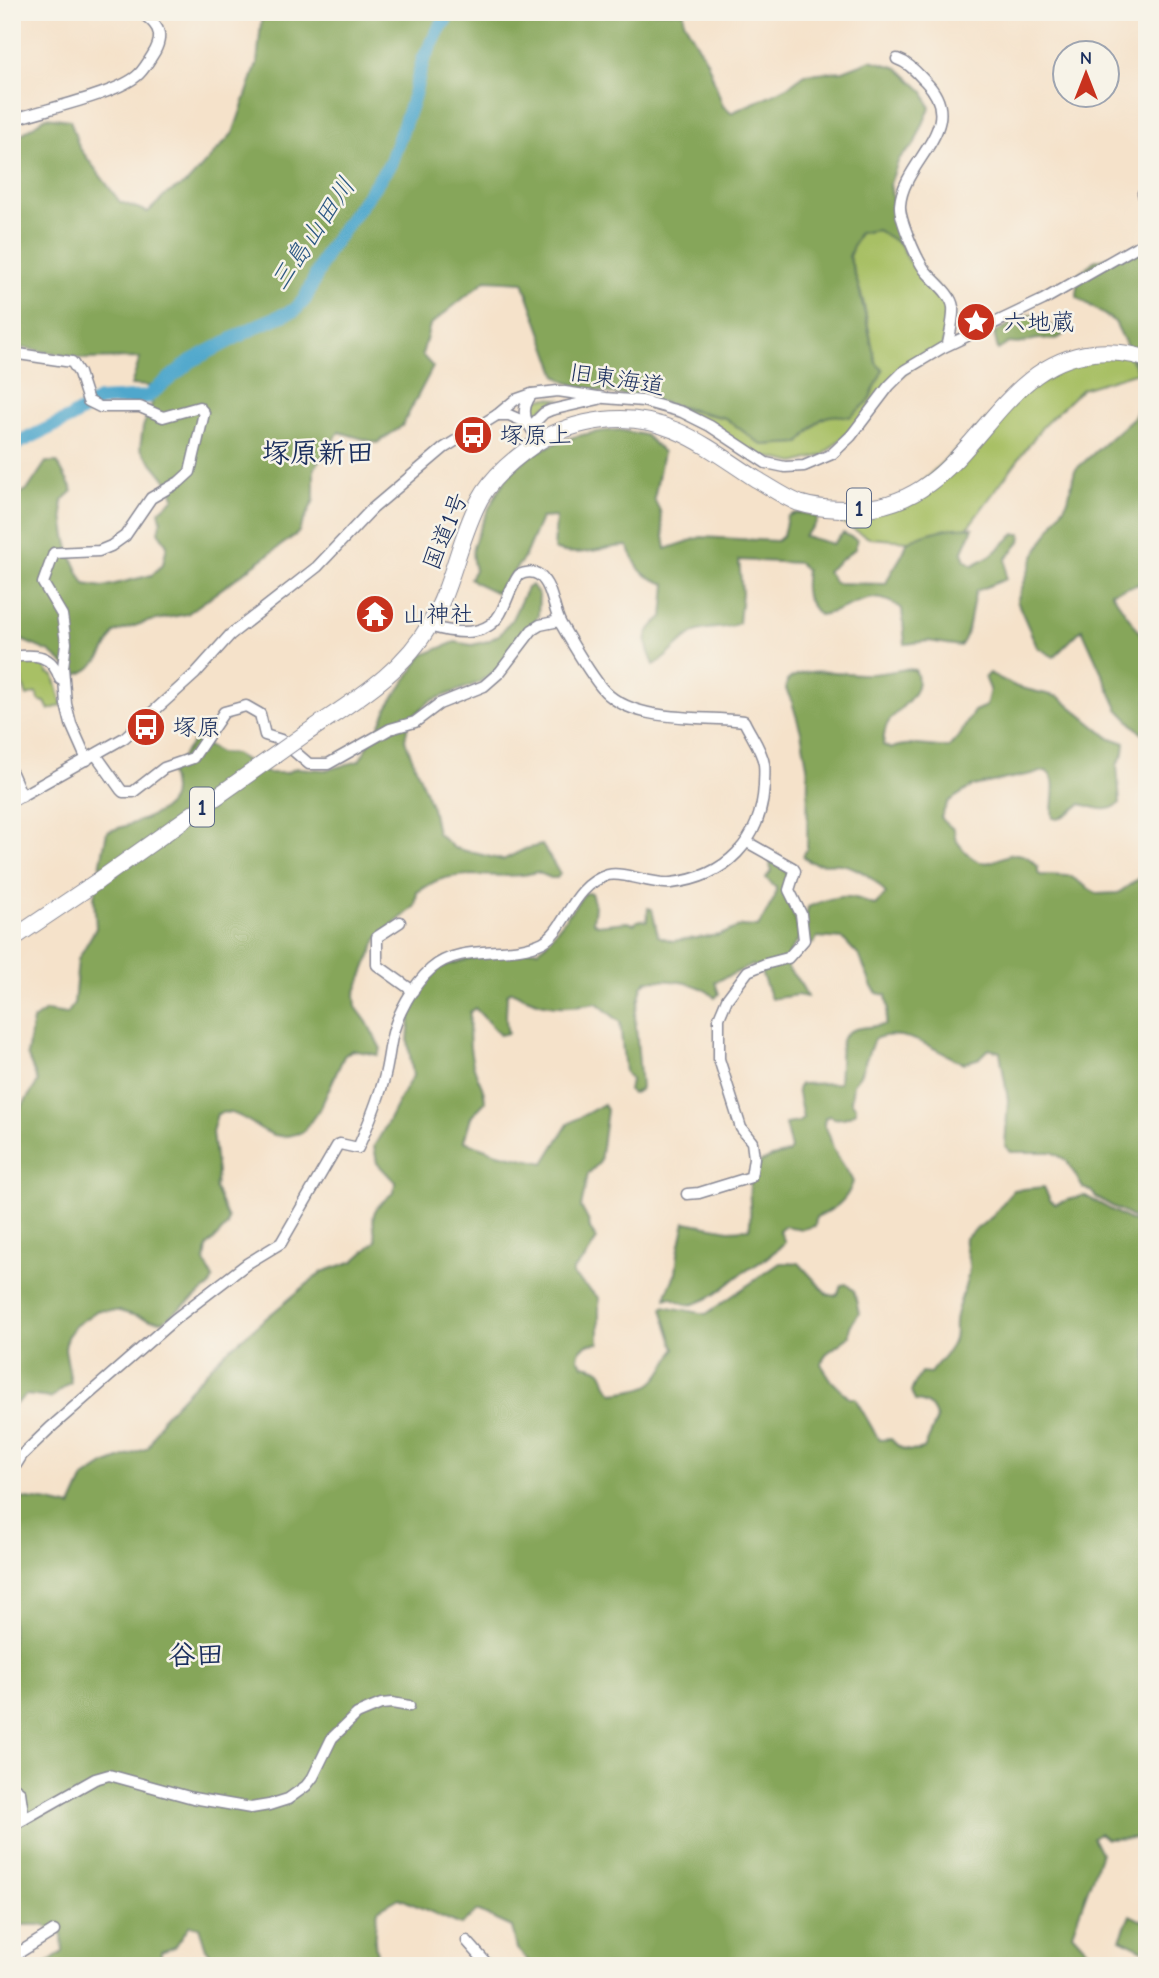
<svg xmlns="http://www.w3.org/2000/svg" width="1159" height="1978" font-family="'Comic Neue','Klee One',sans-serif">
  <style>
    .green { fill: #a8c065; stroke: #627862; stroke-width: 2 }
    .forest { fill: #86a65a; stroke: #506a5c; stroke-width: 2 }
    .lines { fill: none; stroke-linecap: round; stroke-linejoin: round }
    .river { stroke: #4fa7cc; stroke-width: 14 }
    .minor-casing { stroke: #888894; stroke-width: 13 }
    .highway-casing { stroke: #888894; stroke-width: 18 }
    .minor { stroke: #fff; stroke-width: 10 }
    .highway { stroke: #fff; stroke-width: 16 }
    .highway-bridge-casing { stroke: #888894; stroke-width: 18; stroke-linecap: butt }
    .highway-bridge { stroke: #fff; stroke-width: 16 }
    .labels { text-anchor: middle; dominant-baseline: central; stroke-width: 5; stroke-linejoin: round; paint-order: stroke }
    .shield { fill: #f7f3e8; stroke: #5d6a87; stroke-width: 2 }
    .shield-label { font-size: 23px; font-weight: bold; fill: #1b2f5e }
    .poi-label { font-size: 24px; fill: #1b2f5e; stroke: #f7f3e8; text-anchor: start }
    .street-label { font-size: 24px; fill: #1b2f5e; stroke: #f7f3e8 }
    .water-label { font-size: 26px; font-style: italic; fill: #2d5984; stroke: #f7f3e8 }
    .quarter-label { font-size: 28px; font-weight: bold; fill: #1b2f5e; stroke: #f7f3e8 }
  </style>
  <rect width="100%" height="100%" fill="#f7f3e8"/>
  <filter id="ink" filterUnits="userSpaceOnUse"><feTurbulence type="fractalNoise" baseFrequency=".0143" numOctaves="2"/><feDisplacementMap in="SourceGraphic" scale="14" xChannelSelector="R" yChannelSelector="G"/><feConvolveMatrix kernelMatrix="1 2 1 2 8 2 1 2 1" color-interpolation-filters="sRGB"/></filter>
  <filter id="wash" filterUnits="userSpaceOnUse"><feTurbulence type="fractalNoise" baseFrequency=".00686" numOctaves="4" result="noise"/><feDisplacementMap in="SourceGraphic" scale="28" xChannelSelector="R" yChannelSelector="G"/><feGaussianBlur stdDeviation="1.57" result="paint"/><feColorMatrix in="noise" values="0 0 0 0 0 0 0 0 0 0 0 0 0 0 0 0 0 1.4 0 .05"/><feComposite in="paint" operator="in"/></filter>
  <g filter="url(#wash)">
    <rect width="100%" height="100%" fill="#f5e2ca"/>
    <!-- green -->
    <g class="green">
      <polygon points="877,230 899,241 909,262 949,297 947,324 942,348 896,379 868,414 823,455 795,463 754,454 677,408 725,418 762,445 799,443 821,419 834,414 876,364 863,300 849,256 858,233"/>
      <polygon points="1078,355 1128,355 1138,372 1082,389 1043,426 968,527 909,541 869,538 826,514 900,503 1030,379"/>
      <polygon points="545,398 559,399 542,408 535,418 531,417 530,405 533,401"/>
      <polygon points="25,660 44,665 48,673 54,676 62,705 49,710 45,702 40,701 36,693 27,696 16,664"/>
    </g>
    <!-- forest -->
    <g class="forest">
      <path d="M262,12H684V21L707,61L723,106L731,113L786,88L805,74L843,71L871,60L898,68L924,92L930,108L914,145L899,159L890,184L900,244L877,230L859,233L849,256L859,288L876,363L883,370L868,402L850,417C821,411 817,422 800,443L762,445L725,418L652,400L592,390L566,382L557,376L523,282L486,280L430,325L422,355L433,367L402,426L377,443L339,432L314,469V500L298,533L187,614L146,622L114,633C105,651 98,668 77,675L50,652L12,636V498L28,489L46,462H57L73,491L62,501C64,535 68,555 85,584L103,587L152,575L163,564L167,545L158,532L161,520L159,511L174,498C172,482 150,462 140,448L143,427L152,404L149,386L131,385L140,358L84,359L24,348L12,350V141L46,117L70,120L79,147L120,202L148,212L168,193L187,183L233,133L257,64Z"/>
      <polygon points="1147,246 1147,582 1111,592 1147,643 1147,739 1118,709 1082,629 1054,657 1037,647 1017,601 1035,554 1068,500 1075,470 1135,416 1140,391 1138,369 1115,322 1077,297 1077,276 1094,261"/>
      <path d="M1029,315L1042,316L1046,324L1061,328L1063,335C1053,344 1044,336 1033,340C1021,343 1023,345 1009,343L998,350L994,333Z"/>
      <path d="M619,430L645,435L663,452L654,499L660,511L666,549L701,537L777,541L783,536L787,517C796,510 807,513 818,518L814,526L804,536L833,544L843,533L857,540L855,549L827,571L835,583L886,584C891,568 904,558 907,542C925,532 953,526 973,528L962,553L965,560L973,565L991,555L1015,534H1021L1020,542L1006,559V579L976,591C970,608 971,634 960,646L928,641L905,644L902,609C868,583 851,612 819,615C804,598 803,592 806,570L799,563L739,560L742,593L739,623C725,631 707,625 694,633C679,641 670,657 654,665C644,642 641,633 663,617L666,584C640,576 638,570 628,546C603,546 578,559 554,549L556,517L541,518L524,558L497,593L476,583L470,578L475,570C469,548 474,544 482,524C491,503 502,480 519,465C546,442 585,431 619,430Z"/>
      <path d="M532,585L539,595L538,616L502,666L478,683L430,701L409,720L405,740L432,808L437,833L454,848L503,860L525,849L542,845L560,874L557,878H551L537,872C507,881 473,870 442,879C433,881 425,888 417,892L415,906L377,939L355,994L356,1007L367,1022L381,1049L378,1055L352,1050L344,1056L321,1107L303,1132C296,1134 287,1137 280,1136C258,1134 240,1106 217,1114L212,1132L217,1173L215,1188L228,1219L227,1226L207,1247L205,1261L213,1279L209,1287L163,1321L150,1320L119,1311L98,1310L75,1326L67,1337L65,1349L71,1382L51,1398L26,1395L12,1407V1121L38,1082L27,1055L33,1020L46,1011L67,1014L74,1004L78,959L96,928L94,897L107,832C123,826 164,816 171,800C175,792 172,782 170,773L195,739L220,753L235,754L267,773H286L296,768L327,770L359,761L379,727L388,706L423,655L455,642L472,645L488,641L500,634L512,619L527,588Z"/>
      <path d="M906,669L915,670C927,693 898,707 888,723C884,728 884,738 883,745L891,749C907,740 930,748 949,747L959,736L974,711L986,706L990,689L985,677L989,673L1017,687L1059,697L1108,737L1125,743L1124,753L1117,765L1120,803C1107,814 1097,808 1081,804C1073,809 1067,816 1058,819L1053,818C1049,802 1061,782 1046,771L973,786L948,802L941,817C946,827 956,825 955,838C960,846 966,854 974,859C997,874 1011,835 1038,867V873L1040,875L1070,876L1097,894L1118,893L1147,873V1217L1137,1220L1097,1198L1091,1191L1083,1188L1067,1161L1052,1152H1011L1005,1146L1008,1100L1000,1052L989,1049L980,1058L964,1063C936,1052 906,1026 874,1039L860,1075L853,1084L851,1102L856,1107V1112C849,1118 836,1121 829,1116L825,1118L824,1125C831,1134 830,1143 835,1152C841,1162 848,1171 853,1182C847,1201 834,1210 816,1217L815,1226L803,1229L784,1226L779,1230L785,1242C773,1255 759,1263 744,1272C728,1283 716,1297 697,1303C688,1307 679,1302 671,1297L666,1299L667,1292L676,1273L678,1253L685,1222L729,1230L749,1229C753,1213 747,1192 751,1180C754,1173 758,1171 759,1163L772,1157L788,1153L791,1149L785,1124L799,1122L803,1118L797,1089L800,1084L839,1083C843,1034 831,1030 885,1025L888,1008L886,995L877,993L872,987L860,957L843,939L817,937L814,943L807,945L805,921L808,907C824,900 842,893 859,899C865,901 868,904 875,905L886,894C877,880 857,866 840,864C827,862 813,868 803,856L807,849L808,772L801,732L792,702L786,689L787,681C805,664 844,675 867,674C880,674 893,671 906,669Z"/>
      <path d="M770,861L784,868L788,876C783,899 797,915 800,938C771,974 796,965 807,997L797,995L771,999L761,972L753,965L715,982L719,994L715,998C700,981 670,980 648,980L642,986L635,1015L641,1087L640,1090L632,1094L629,1090L631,1080L625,1072L620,1022L597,1003C559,1009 545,1008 511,991L507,994C507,1008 504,1020 508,1033L500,1035L475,1008L470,1012C469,1032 468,1051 475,1070C479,1084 485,1087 485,1102L471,1117L464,1141L497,1153L544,1163L568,1124L604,1104L607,1110L600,1162L588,1174L581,1207L589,1222L590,1229L597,1239L584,1260L573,1270V1275L599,1298V1343L587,1344L579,1352L578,1359L583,1365C612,1369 599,1379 613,1393C655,1388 655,1386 675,1349L662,1309L664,1306L706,1314L780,1263H799L827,1294L834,1296L838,1294L841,1285L846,1284L854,1291L859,1313L850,1326V1336L826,1354L821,1364L832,1381L849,1398H855L879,1440L891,1439C901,1451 909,1453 924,1449L937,1419C932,1406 929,1402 915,1401L911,1391L921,1372L930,1373C937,1363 949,1353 953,1342C957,1333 953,1324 956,1315C960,1299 967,1286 969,1269C970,1257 963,1249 965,1238L993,1216L1013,1190L1044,1187L1050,1200L1055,1204L1084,1195L1137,1224L1147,1221V1285L1141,1291L1147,1305V1844L1135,1838L1106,1839L1099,1833L1093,1837L1101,1853L1072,1933L1102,1966H533L517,1949L512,1927L477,1911L461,1925L399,1898L378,1910C374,1929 372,1948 382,1966H248L242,1962L217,1961L206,1949L199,1927L190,1925L175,1947L161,1952L160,1966H43L63,1952L62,1935L44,1925H12V1497L50,1502L71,1507L84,1478L104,1465L148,1448L163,1417L224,1353L322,1272L354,1261L376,1241C371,1211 371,1211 394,1192L395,1182L377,1163L374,1146C389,1123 398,1098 413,1076L408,1041L411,1007L426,982L440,967L484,955L526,950H538L544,946L585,893H591L595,906L593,922L597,925L627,922L634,924L639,920L647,921L648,908L652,909L658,936L672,941L720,935L741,926L758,927L775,897L776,888L766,878L771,871Z"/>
      <polygon points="1147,1913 1147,1952 1120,1939 1130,1915 1142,1921"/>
    </g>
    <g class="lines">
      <!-- river -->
      <polyline class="river" points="12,446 70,418 99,400 147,397 191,361 259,325 295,310 305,299 327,252 390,164 412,102 423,60 439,29 451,12"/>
    </g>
  </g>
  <g filter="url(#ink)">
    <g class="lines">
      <!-- minor casing -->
      <g class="minor-casing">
        <g id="minor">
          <path d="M897,59C909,63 916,72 925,81C970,126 903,160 900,205C899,219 916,257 924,269C933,281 951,293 953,307C954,318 950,333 948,344"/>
          <path d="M12,123L22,117C50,108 120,93 139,74C145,68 150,59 155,51C165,32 156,23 140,12"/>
          <polyline points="1143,193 1147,208"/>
          <polyline points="12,353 72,362 79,373 88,401 100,407 140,407 163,417 199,407 204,413 190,472 179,482 151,498 125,536 111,546 99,551 54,553 43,583 62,615 66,643 63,667 66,704 71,724 87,760"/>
          <path d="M532,394C517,413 528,425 540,441"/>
          <polyline points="497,415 509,415 532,425 544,413 551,410 599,399"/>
          <path d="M12,657C36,654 52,654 60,679"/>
          <polyline points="96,755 121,790 123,792 133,792 164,768 193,758 224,712 246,706 260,714 265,735 281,740 309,764 328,764 390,729 415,722 439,704 484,686 500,672 532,630 540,625 559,621"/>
          <polyline points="12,773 22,796"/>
          <polyline points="12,801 124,738 195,674 230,635 317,567 371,510 444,448 497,415 515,400 532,394 558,391 605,398 643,401 682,412 710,426 766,463 785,467 804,466 832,454 851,436 889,386 905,370 942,348 1043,300 1136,247 1147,243"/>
          <polyline points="400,922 377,937 377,965 413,991"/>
          <polyline points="687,1194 699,1193 751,1177 754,1158 752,1142 741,1128 719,1059 719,1018 727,999 748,971 765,964 788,958 804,940 801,914 789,890 795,871 793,868 747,842"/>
          <path d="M12,1471L22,1455L50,1428L175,1319L248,1263L281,1243L337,1146L340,1144L358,1148C368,1125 377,1103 384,1079C388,1065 389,1051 392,1037C397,1014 413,985 431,969C462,942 509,959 543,942C567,929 571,886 608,875C625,871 650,885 671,883C726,877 761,841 764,786C764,779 765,771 764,764C762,750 750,734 744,721C702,715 631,725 601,687C586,668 573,645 561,624C553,610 553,586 539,575C533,571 525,572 519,575C510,587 507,602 500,614C485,639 452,633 429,626"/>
          <polyline points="12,1786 20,1792 24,1819"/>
          <polyline points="12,1826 95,1779 109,1775 193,1798 251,1808 269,1805 288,1799 306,1786 313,1777 332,1738 357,1714 381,1704 392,1703 409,1706"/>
          <polyline points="467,1941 489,1966"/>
          <polyline points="12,1957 54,1931"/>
        </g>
      </g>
      <!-- highway casing -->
      <g class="highway-casing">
        <g id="highway">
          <path d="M305,734C351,702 402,674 430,624C453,585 459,538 480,499C493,475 516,457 538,442C559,429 580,423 604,420C665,412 707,447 756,479C770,487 784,497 799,503C821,510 851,510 874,507C974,491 993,364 1093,353C1110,351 1131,353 1147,359"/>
          <polyline points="12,939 98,881"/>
        </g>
      </g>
      <!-- minor -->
      <use href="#minor" class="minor"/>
      <!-- highway -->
      <use href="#highway" class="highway"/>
      <!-- highway-bridge casing -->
      <g class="highway-bridge-casing">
        <polyline id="highway-bridge" points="98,881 305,734"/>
      </g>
      <!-- highway-bridge -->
      <use href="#highway-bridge" class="highway-bridge"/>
    </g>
  </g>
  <!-- icons -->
  <defs>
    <g id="sight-disc" transform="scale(2.0125)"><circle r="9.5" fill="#c8321e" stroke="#f7f3e8"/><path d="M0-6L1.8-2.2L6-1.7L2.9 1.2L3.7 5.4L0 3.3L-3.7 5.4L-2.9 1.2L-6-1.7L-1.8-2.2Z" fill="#fff"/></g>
    <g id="bus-disc" transform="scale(2.0125)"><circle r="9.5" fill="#c8321e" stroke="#f7f3e8"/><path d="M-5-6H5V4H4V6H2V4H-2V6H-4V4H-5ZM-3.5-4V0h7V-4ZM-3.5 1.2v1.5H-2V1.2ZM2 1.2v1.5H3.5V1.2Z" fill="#fff"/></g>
    <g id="temple-disc" transform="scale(2.0125)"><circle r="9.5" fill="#c8321e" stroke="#f7f3e8"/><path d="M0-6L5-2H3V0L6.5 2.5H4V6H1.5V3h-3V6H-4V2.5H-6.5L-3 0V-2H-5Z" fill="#fff"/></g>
  </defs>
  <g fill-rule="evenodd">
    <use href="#sight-disc" x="976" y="322"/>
    <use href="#bus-disc" x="473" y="435"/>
    <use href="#temple-disc" x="375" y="614"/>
    <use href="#bus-disc" x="146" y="727"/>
  </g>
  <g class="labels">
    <!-- shield labels -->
    <g class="shield">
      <rect x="847" y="488.5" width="24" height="39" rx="5"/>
      <rect x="190" y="787.5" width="24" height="39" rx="5"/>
    </g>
    <g class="shield-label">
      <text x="859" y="508">1</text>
      <text x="202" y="807">1</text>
    </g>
    <!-- poi labels -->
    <g class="poi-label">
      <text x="1003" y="322">六地蔵</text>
      <text x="500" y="435">塚原上</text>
      <text x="402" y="614">山神社</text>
      <text x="173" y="727">塚原</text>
    </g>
    <!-- street labels -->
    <g class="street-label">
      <text transform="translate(617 379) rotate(9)">旧東海道</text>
      <text transform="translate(445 531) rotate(-68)">国道1号</text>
    </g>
    <!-- water labels -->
    <g class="water-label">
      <text transform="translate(313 234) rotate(-56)">三島山田川</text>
    </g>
    <!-- quarter labels -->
    <g class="quarter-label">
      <text x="318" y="453">塚原新田</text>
      <text x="196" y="1655">谷田</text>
    </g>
  </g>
  <!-- margin -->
  <rect width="1159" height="1978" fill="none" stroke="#f7f3e8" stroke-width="42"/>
  <!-- north arrow -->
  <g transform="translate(1086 74)"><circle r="33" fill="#f7f3e8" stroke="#9fa5b1" stroke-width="2"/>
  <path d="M0-5L12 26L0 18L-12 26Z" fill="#c8321e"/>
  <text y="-10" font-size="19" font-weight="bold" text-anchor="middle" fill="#1b2f5e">N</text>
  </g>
</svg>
